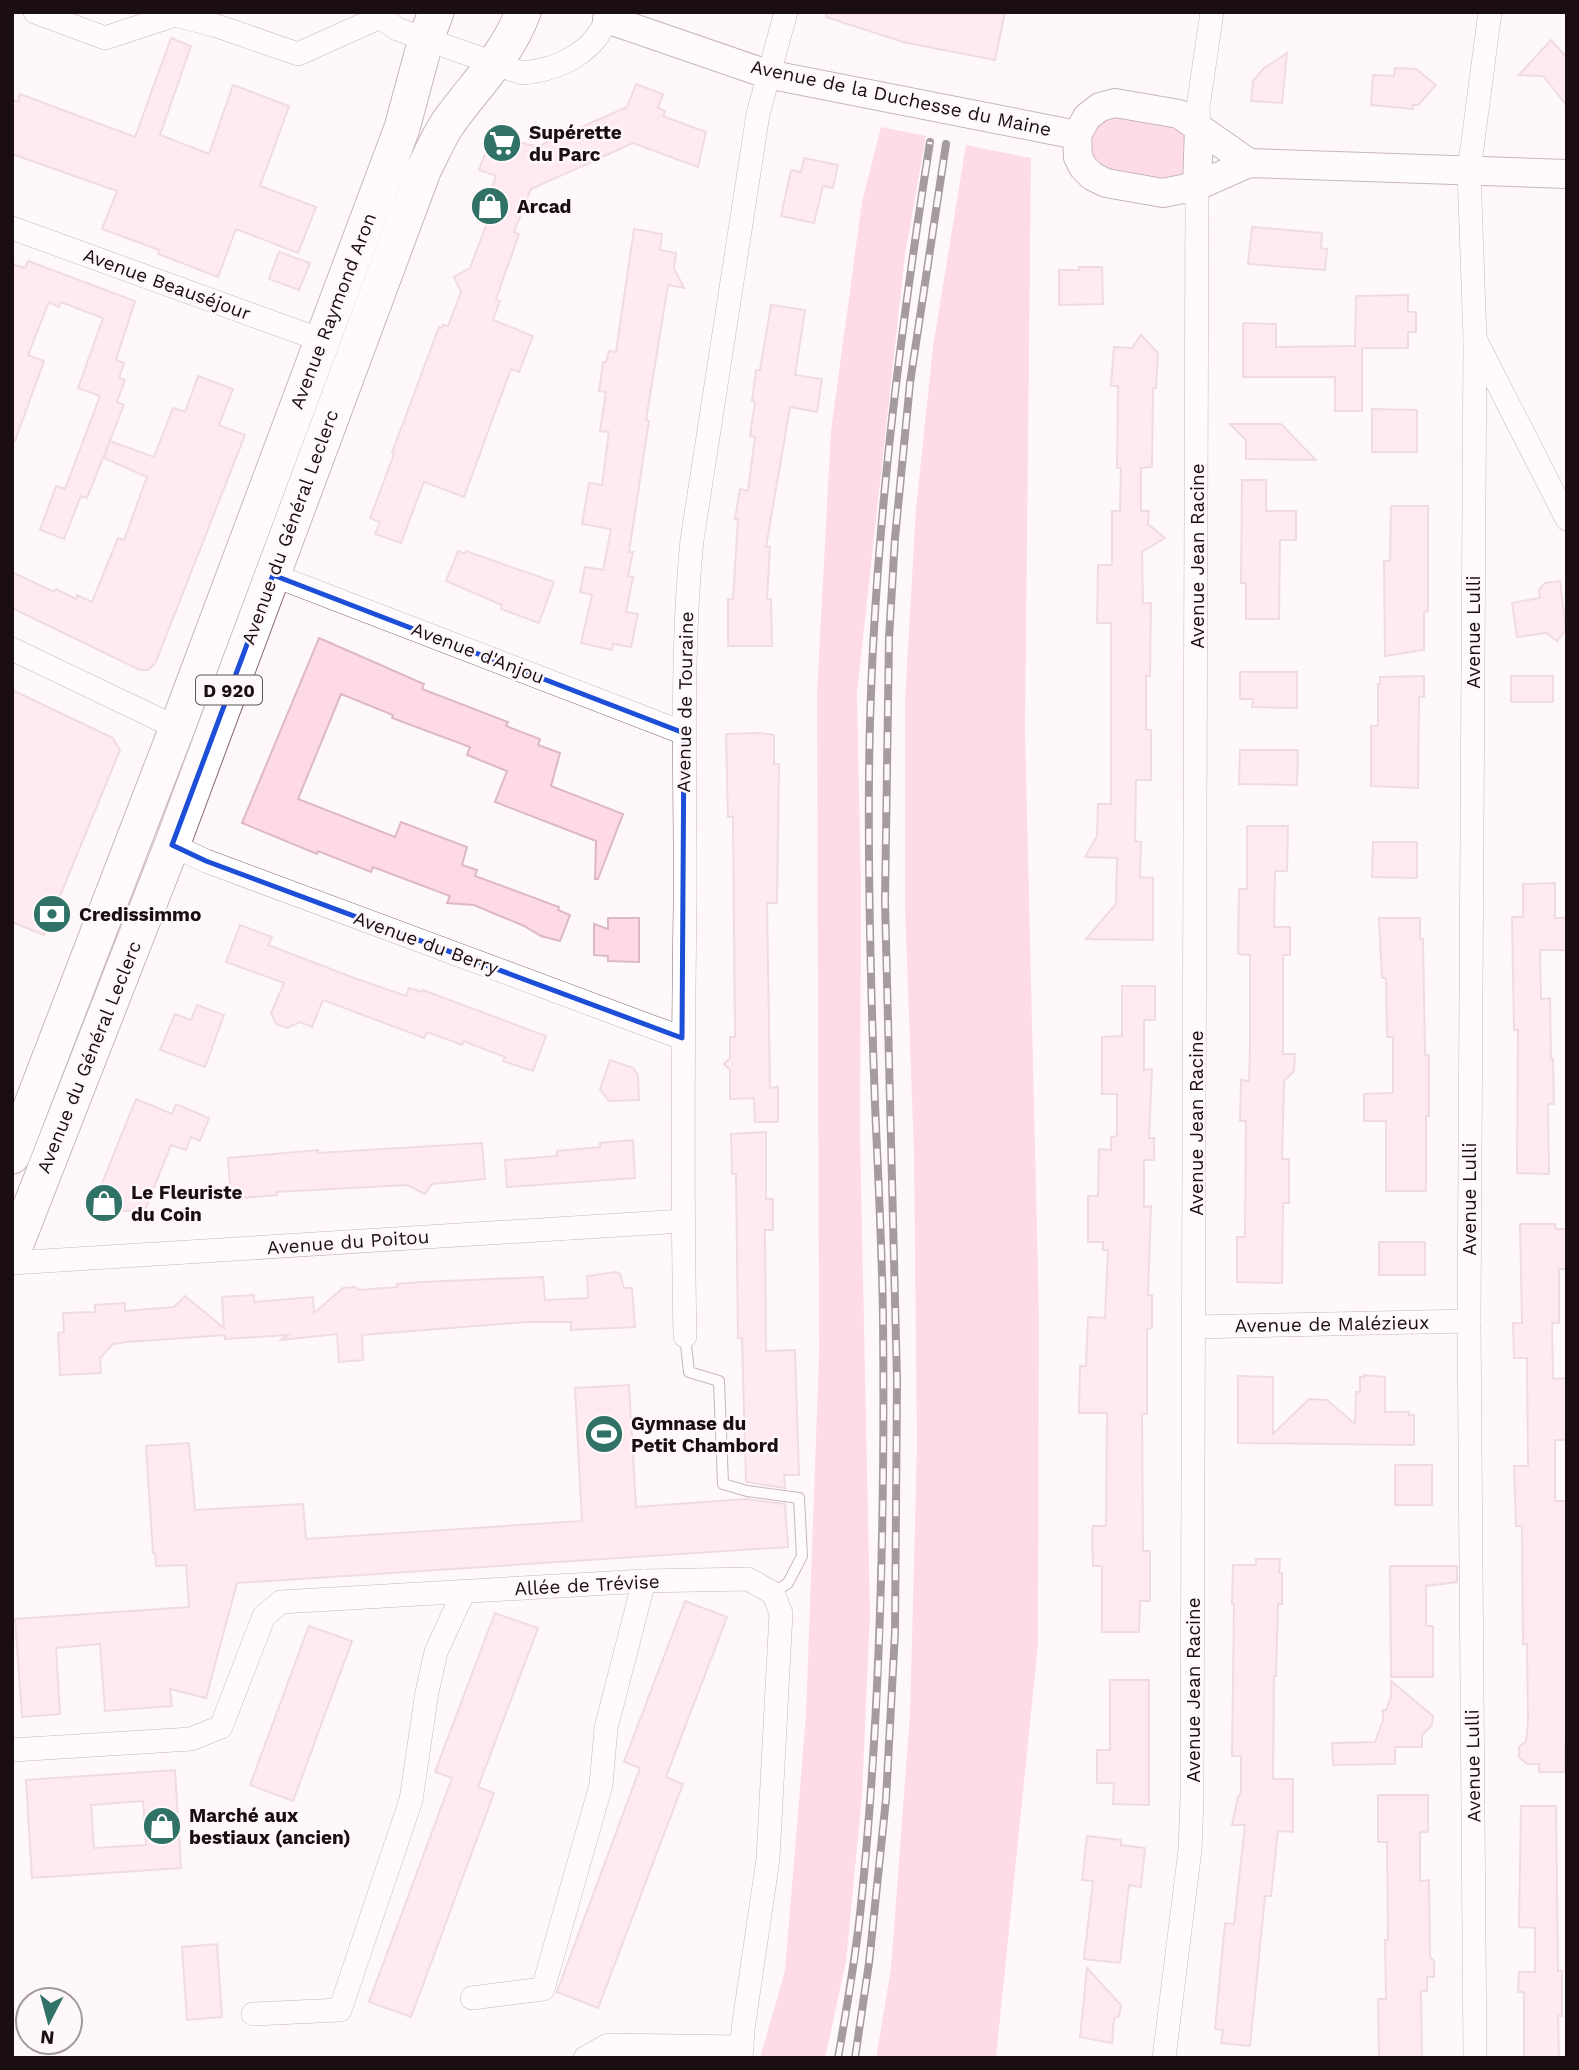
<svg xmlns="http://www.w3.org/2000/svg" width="1579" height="2070" font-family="'Work Sans',sans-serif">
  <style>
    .green { fill: #fcbacf }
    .building { fill: #fddae5; stroke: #ddb9c4; stroke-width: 2; fill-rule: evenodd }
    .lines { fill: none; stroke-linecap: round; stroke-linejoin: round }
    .service-casing { stroke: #85666f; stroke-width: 12 }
    .minor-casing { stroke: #85666f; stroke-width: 24 }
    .tertiary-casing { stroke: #85666f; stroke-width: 30 }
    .primary-casing { stroke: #85666f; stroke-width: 37 }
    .service { stroke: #fff; stroke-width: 10 }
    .minor { stroke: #fff; stroke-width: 23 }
    .tertiary { stroke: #fff; stroke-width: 28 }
    .primary { stroke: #fff; stroke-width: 35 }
    .rail-casing { stroke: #392d31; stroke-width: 8 }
    .rail { stroke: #fff8fa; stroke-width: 5; stroke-dasharray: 16; stroke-linecap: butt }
    .marked { fill: none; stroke: #1d4ed8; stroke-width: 5; stroke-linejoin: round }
    .labels { text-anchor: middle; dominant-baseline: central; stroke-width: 5; stroke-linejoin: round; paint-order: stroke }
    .shield { fill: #fff8fa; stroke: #5f5458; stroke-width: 2 }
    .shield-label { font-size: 18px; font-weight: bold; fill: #1a0e12 }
    .street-label { font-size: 19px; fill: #1a0e12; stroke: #fff8fa }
    .poi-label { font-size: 19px; font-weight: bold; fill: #1a0e12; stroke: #fff8fa; text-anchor: start }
  </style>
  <rect width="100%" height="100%" fill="#fff8fa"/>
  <!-- green -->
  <g class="green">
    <path d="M1110,115L1169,120L1186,135L1184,174L1173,182L1113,178L1091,157C1091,137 1094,127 1110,115Z"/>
    <polygon points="881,127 926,136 905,255 857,693 861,889 860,1133 870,1613 862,1796 846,1962 825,2058 760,2058 785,1971 806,1715 819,1355 817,693 831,431 862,202"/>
    <polygon points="966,145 1031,158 1025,730 1039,1315 1038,1644 996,2058 876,2058 891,1968 910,1715 917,1446 914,1154 905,907 905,700 916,508 933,347"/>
  </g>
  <!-- building -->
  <g class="building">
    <polygon points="826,12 1005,12 995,60 903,42 826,17"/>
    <polygon points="171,38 191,46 160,135 209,154 233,85 289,106 260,186 316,207 298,253 236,229 218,277 158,254 159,250 102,229 117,191 12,154 12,100 18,102 20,94 135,137"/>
    <polygon points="1551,40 1567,58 1567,106 1543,76 1519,75"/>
    <polygon points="1287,53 1282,103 1251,101 1253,81 1263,69"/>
    <polygon points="1395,68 1416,69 1436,85 1418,105 1413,105 1413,109 1371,105 1373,75 1394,76"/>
    <polygon points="636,84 663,94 658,108 665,111 663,116 706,132 698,167 633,143 531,189 514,232 519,234 496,299 500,301 493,320 533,336 519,372 511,369 464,497 424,482 401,543 375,534 380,522 370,518 394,454 392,453 439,327 442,328 443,325 448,326 461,292 454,277 470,268 487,223 479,220 496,176 479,170 493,132 529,145 539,146 627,107"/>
    <polygon points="804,158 838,165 833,188 823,186 814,223 781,216 791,170 801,172"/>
    <polygon points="1252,227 1322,233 1321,248 1327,249 1325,270 1248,264"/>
    <polygon points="634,229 662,234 660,250 676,253 674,268 684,288 668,285 646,420 649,421 629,552 633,552 628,576 633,577 626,612 638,614 631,647 613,644 612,650 581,643 592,595 580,592 585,567 603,570 611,529 582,524 589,483 602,485 609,432 600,431 606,392 599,391 603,362 606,362 609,351 616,352"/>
    <polygon points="279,252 310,263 299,290 269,279"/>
    <polygon points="28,261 135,301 116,360 124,363 119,378 125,380 117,402 124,405 87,498 81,496 64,539 40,530 56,486 65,489 100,396 78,388 103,318 61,302 59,307 49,302 28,355 44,361 15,441 12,440 12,264 25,268"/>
    <polygon points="1079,267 1102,267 1103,304 1059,305 1059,270 1079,270"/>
    <polygon points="1408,295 1408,312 1416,312 1416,332 1408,332 1408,348 1362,348 1362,411 1335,411 1335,377 1243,377 1243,323 1276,324 1276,347 1355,346 1356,296"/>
    <polygon points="771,305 805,310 795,375 822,379 817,412 790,407 766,547 770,547 767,599 771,599 772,646 728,646 728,599 733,599 738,519 735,519 740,489 748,491 755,437 750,436 755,402 752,401 756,370 760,370"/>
    <polygon points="1141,335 1158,353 1156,388 1153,388 1152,467 1141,468 1141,511 1149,511 1148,524 1165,538 1142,552 1143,603 1151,603 1150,676 1146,676 1146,730 1151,730 1151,780 1136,780 1135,841 1141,842 1140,877 1153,878 1153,940 1086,939 1116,904 1117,858 1085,857 1097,836 1098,804 1111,804 1111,623 1097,623 1098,565 1112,565 1112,511 1120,511 1121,468 1117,468 1118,386 1111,386 1114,347 1132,348"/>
    <polygon points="198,376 233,389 219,425 245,435 155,664 148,670 140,670 12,608 12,572 54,592 56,589 76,599 77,595 92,602 118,538 124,540 147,477 104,458 110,441 154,457 173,408 185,412"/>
    <polygon points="1372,409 1417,410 1417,452 1372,452"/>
    <polygon points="1230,424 1281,424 1316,460 1246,459 1246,440"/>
    <polygon points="1242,480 1266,480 1266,511 1296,511 1296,540 1280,540 1279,619 1246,619 1246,583 1241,583"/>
    <polygon points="1391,506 1428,506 1428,611 1424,612 1424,650 1385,656 1384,561 1390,561"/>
    <polygon points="458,551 465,554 466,551 554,582 539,623 501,609 502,605 446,581"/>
    <polygon points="1560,581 1566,630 1557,641 1546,633 1517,637 1512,603 1540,598 1539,590 1545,583"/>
    <polygon points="319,638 424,684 422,689 508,722 506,726 540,739 538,745 560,753 551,786 623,814 598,879 595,879 596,841 495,802 507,771 467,755 470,747 392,718 393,715 341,694 298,799 395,837 401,822 467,847 462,865 477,870 475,876 559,907 558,910 570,915 560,941 541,936 524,926 474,905 447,903 450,896 373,867 371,872 318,851 317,854 242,823"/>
    <polygon points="1240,672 1297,672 1297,708 1252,707 1253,699 1240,699"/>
    <polygon points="1424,676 1424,697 1419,697 1418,788 1371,786 1371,726 1378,726 1378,684 1380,684 1380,677"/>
    <rect x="1511" y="676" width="42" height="26"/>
    <polygon points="12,690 113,738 120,750 44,935 12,922"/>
    <polygon points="760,733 774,735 774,764 779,764 777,903 767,903 770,1088 778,1087 778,1122 755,1122 754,1098 730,1099 730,1070 724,1064 730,1058 730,1037 735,1037 733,817 728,817 726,734"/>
    <polygon points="1240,750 1298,750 1297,785 1239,784"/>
    <polygon points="1247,826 1288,826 1287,871 1275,871 1274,927 1290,927 1290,955 1283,955 1283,1054 1295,1054 1294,1071 1284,1081 1282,1159 1289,1159 1289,1203 1283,1203 1282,1283 1237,1282 1237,1237 1245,1237 1246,1121 1240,1121 1241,1080 1249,1081 1250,1046 1250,955 1238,954 1239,889 1247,889"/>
    <polygon points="1373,842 1417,842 1417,878 1372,877"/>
    <polygon points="1555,883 1555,918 1567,918 1567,950 1540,950 1541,999 1550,998 1551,1059 1553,1059 1554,1104 1548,1104 1549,1174 1517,1173 1518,1030 1514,1030 1512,917 1523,917 1523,884"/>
    <polygon points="608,918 639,918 639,962 608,961 608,956 594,955 594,924 608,929"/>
    <polygon points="1379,918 1420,918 1420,939 1423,939 1425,1055 1429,1055 1429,1116 1426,1116 1426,1191 1386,1191 1386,1121 1364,1121 1364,1094 1393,1093 1393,1037 1387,1037 1386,978 1382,978"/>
    <polygon points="240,925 272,937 268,945 357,979 406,996 409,988 422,992 423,990 546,1036 533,1071 503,1061 505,1057 463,1041 462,1045 427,1032 424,1038 323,1000 312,1027 300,1022 287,1028 276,1024 271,1013 284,983 226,962"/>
    <polygon points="1122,986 1155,986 1155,1020 1144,1020 1144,1070 1152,1069 1149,1138 1154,1138 1154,1160 1144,1160 1144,1207 1151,1206 1148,1295 1152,1295 1152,1328 1147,1329 1147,1414 1142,1414 1143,1551 1150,1551 1150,1601 1140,1601 1139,1632 1102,1632 1102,1566 1093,1566 1092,1530 1093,1526 1106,1526 1107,1413 1079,1413 1080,1366 1086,1366 1088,1317 1105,1318 1108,1250 1103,1250 1103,1242 1088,1242 1088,1196 1098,1196 1099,1149 1111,1150 1111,1137 1117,1136 1117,1094 1102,1094 1102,1037 1122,1036"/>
    <polygon points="197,1005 224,1015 205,1067 160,1050 175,1014 191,1020"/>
    <polygon points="610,1060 633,1068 638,1075 639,1100 609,1101 600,1089"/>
    <polygon points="136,1099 172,1114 176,1104 209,1118 200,1141 191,1137 186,1150 171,1145 145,1210 90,1213"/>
    <polygon points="766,1132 766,1199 773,1199 773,1230 765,1230 766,1351 795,1350 799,1475 784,1475 785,1488 746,1482 742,1338 738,1338 736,1174 732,1174 731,1134"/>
    <polygon points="633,1140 635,1178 507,1187 505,1160 557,1156 557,1151 600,1147 600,1143"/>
    <polygon points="482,1143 485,1179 432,1184 425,1194 407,1185 276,1192 277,1195 231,1199 228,1158 318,1150 318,1153"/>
    <polygon points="1520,1224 1555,1224 1556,1229 1567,1229 1567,1269 1559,1269 1559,1323 1552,1323 1553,1379 1566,1378 1567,1440 1555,1440 1555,1501 1567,1501 1567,1743 1565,1743 1565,1772 1539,1772 1539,1764 1527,1764 1519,1757 1519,1747 1526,1741 1528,1722 1527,1644 1523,1644 1522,1526 1516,1526 1514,1466 1528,1466 1527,1358 1514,1358 1513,1323 1522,1323"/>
    <rect x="1379" y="1242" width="46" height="33"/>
    <polygon points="616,1272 620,1274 624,1288 632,1288 635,1327 571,1330 571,1322 526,1322 362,1335 363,1360 339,1362 337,1334 281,1340 288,1335 225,1339 225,1335 127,1342 113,1344 100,1358 101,1373 60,1375 58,1333 64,1332 63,1313 95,1312 95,1305 125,1303 125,1311 174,1307 185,1296 224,1328 222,1297 254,1295 254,1302 313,1297 314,1313 343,1288 355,1287 359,1290 397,1287 397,1284 422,1282 543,1277 545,1300 588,1298 587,1276"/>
    <polygon points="1364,1375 1385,1377 1385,1412 1409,1412 1409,1415 1414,1415 1414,1445 1238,1443 1238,1376 1273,1377 1273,1434 1309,1399 1327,1400 1355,1424 1356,1392 1360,1392 1360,1377 1364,1377"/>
    <polygon points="629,1385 636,1507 746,1499 785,1504 788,1547 237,1583 206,1698 170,1689 172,1706 105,1711 100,1644 56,1648 60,1714 22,1717 15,1619 189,1607 186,1565 156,1566 155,1553 153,1553 146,1446 189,1443 195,1510 303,1504 306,1539 582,1521 575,1388"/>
    <rect x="1395" y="1465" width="37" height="40"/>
    <polygon points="1256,1559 1280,1559 1279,1573 1282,1573 1282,1604 1278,1604 1276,1676 1274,1676 1273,1779 1293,1779 1293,1832 1278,1831 1271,1896 1265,1896 1250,2046 1221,2043 1223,2030 1215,2029 1225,1923 1234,1924 1245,1825 1232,1825 1238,1797 1241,1793 1241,1756 1232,1756 1234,1604 1232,1604 1233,1565 1256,1565"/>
    <polygon points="1390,1566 1457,1566 1457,1582 1426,1586 1426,1626 1433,1626 1433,1677 1391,1677"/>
    <polygon points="685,1601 727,1617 666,1777 683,1784 598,2008 557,1992 640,1768 624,1762"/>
    <polygon points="495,1613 538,1628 478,1787 494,1793 411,2017 369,2002 452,1778 435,1772"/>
    <polygon points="309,1626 352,1641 293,1801 250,1785"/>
    <polygon points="1110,1680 1149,1680 1149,1805 1113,1804 1114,1783 1097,1783 1097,1750 1110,1750"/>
    <polygon points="1391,1681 1433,1716 1432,1725 1422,1735 1422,1747 1395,1747 1395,1764 1333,1765 1332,1743 1375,1742 1383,1720 1383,1710 1386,1710 1391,1697"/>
    <path d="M175,1770L181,1868L32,1878L26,1780ZM143,1801L146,1845L94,1848L91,1805Z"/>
    <polygon points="1378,1795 1428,1795 1428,1832 1420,1832 1420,1881 1429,1880 1430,1957 1434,1961 1434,1977 1427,1977 1427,1991 1421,1991 1422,2058 1379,2058 1378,1999 1386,1999 1385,1940 1388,1940 1387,1842 1378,1842"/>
    <polygon points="1521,1806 1556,1806 1558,1971 1562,1971 1562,2016 1558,2016 1559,2058 1524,2058 1524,1992 1518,1992 1519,1972 1535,1972 1535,1928 1519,1927"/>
    <polygon points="1087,1836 1121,1840 1121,1845 1145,1848 1141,1887 1129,1885 1120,1963 1084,1959 1093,1881 1082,1880"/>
    <polygon points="217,1944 222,2017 187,2020 182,1947"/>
    <polygon points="1087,1968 1121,2005 1119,2016 1114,2019 1112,2043 1080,2037"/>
  </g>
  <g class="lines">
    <!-- service casing -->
    <g class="service-casing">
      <polyline id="service" points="685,1336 689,1372 719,1381 723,1484 747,1491 799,1498 802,1556 788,1583 773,1593"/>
    </g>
    <!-- minor casing -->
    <g class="minor-casing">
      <g id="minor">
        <polyline points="35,12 105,38 175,15 214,25 298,54 378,18"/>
        <path d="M373,12L397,29L522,73C560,70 598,51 609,12"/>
        <polyline points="1490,12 1469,171 1475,339 1567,519"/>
        <polyline points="1199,129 1198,107 1212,12"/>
        <polyline points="12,228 321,340"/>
        <polyline points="1475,339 1469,1321 1475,2058"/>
        <polyline points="273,575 684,733"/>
        <polyline points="12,649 177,728"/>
        <polyline points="172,845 206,861 682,1038"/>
        <polyline points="12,1263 683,1221"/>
        <polyline points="1195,1327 1469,1321"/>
        <path d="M685,1336C682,1192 683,1049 685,906C686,783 680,662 692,540L758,114L786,12"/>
        <polyline points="12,1750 191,1739 221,1727 264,1616 281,1602 644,1581 748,1579 773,1593 781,1613 768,1859 743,2029 741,2058"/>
        <polyline points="472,1998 543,1989 601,1785 606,1728 644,1581"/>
        <polyline points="253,2014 340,2010 411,1800 427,1692 436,1652 463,1593"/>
        <polyline points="585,2058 608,2045 742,2047"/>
        <polyline points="1164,2058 1190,1850 1192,1798 1197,186"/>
      </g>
    </g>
    <!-- tertiary casing -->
    <g class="tertiary-casing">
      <g id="tertiary">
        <polyline points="607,19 767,74 1077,135"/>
        <polyline points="1249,163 1179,114 1115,103 1100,107 1087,117 1077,135 1078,157 1083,167 1092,176 1106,183 1163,193 1197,186 1249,163 1567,174"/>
        <polyline points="1197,186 1199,129"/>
      </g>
    </g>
    <!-- primary casing -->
    <g class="primary-casing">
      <g id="primary">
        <polyline points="12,1156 177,728 402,128 426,39 436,12"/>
        <path d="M12,1254L172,845L423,171C431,155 438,138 448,123C474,86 507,56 523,12"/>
      </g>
    </g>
    <!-- service -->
    <use href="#service" class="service"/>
    <!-- minor -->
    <use href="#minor" class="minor"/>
    <!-- tertiary -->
    <use href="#tertiary" class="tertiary"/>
    <!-- primary -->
    <use href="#primary" class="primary"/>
    <!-- rail casing -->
    <g class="rail-casing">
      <g id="rail">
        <path d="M838,2058C847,2007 856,1956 861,1905C881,1710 885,1513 883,1317C882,1246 878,1175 875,1104C871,995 868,885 869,776C871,563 897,352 930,142"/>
        <polyline points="855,2058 869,1963 886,1799 895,1633 897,1380 885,901 889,638 895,538 910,383 946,144"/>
      </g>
    </g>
    <!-- rail -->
    <use href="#rail" class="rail"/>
  </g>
  <!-- marked area -->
  <path d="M0 0H1579V2070H0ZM273,575L684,733L682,1038L206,861L172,845Z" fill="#fff8fa" fill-opacity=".55" fill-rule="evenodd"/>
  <path class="marked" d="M273,575L684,733L682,1038L206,861L172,845Z"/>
  <!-- icons -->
  <defs>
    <g id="supermarket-disc" transform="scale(2.0125)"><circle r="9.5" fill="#307366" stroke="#fff8fa"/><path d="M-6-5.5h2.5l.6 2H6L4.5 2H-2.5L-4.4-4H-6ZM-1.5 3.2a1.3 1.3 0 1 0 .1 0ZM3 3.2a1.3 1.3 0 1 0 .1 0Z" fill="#fff"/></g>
    <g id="shop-disc" transform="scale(2.0125)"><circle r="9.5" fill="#307366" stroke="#fff8fa"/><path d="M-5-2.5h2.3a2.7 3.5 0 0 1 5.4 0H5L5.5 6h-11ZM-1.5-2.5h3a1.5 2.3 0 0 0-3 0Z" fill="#fff"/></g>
    <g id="bank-disc" transform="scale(2.0125)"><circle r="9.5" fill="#307366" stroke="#fff8fa"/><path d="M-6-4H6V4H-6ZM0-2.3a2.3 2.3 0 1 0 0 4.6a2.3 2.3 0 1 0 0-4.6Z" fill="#fff"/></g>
    <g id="stadium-disc" transform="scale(2.0125)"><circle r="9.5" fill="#307366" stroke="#fff8fa"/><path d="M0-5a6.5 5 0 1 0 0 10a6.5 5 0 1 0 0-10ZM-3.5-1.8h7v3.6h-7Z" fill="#fff"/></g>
  </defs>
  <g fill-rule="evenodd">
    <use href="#supermarket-disc" x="502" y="143"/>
    <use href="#shop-disc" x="490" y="206"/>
    <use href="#bank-disc" x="52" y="914"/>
    <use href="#shop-disc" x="104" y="1203"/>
    <use href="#stadium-disc" x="604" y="1434"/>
    <use href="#shop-disc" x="162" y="1826"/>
  </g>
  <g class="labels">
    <!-- shield labels -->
    <rect class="shield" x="196" y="675.5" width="66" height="29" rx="5"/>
    <g class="shield-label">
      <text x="229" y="690">D 920</text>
    </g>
    <!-- street labels -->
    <g class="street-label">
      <text transform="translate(901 98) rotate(12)">Avenue de la Duchesse du Maine</text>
      <text transform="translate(167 284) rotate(20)">Avenue Beauséjour</text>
      <text transform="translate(333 311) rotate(-69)">Avenue Raymond Aron</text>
      <text transform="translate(290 527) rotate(-70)">Avenue du Général Leclerc</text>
      <text transform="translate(1197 556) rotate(-90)">Avenue Jean Racine</text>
      <text transform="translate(1473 632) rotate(-90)">Avenue Lulli</text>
      <text transform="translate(478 653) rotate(21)">Avenue d'Anjou</text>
      <text transform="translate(685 702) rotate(-89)">Avenue de Touraine</text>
      <text transform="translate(426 943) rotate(20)">Avenue du Berry</text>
      <text transform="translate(89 1057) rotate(-68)">Avenue du Général Leclerc</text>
      <text transform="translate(1196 1123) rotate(-90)">Avenue Jean Racine</text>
      <text transform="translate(1469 1199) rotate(-90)">Avenue Lulli</text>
      <text transform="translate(348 1242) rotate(-4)">Avenue du Poitou</text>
      <text transform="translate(1332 1324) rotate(-1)">Avenue de Malézieux</text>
      <text transform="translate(587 1585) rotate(-3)">Allée de Trévise</text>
      <text transform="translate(1193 1690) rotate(-90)">Avenue Jean Racine</text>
      <text transform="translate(1473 1766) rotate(-91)">Avenue Lulli</text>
    </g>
    <!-- poi labels -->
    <g class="poi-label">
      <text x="529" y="132">Supérette<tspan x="529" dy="22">du Parc</tspan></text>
      <text x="517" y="206">Arcad</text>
      <text x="79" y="914">Credissimmo</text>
      <text x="131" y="1192">Le Fleuriste<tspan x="131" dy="22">du Coin</tspan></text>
      <text x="631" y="1423">Gymnase du<tspan x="631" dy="22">Petit Chambord</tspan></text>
      <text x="189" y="1815">Marché aux<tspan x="189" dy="22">bestiaux (ancien)</tspan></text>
    </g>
  </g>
  <!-- border -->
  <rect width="1579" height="2070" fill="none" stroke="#1a0e12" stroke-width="28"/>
  <!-- north arrow -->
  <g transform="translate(49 2021) rotate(186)"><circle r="33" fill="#fff8fa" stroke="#a39a9d" stroke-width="2"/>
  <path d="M0-5L12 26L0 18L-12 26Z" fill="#307366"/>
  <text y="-10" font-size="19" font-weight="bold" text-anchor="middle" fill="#1a0e12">N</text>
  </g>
</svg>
